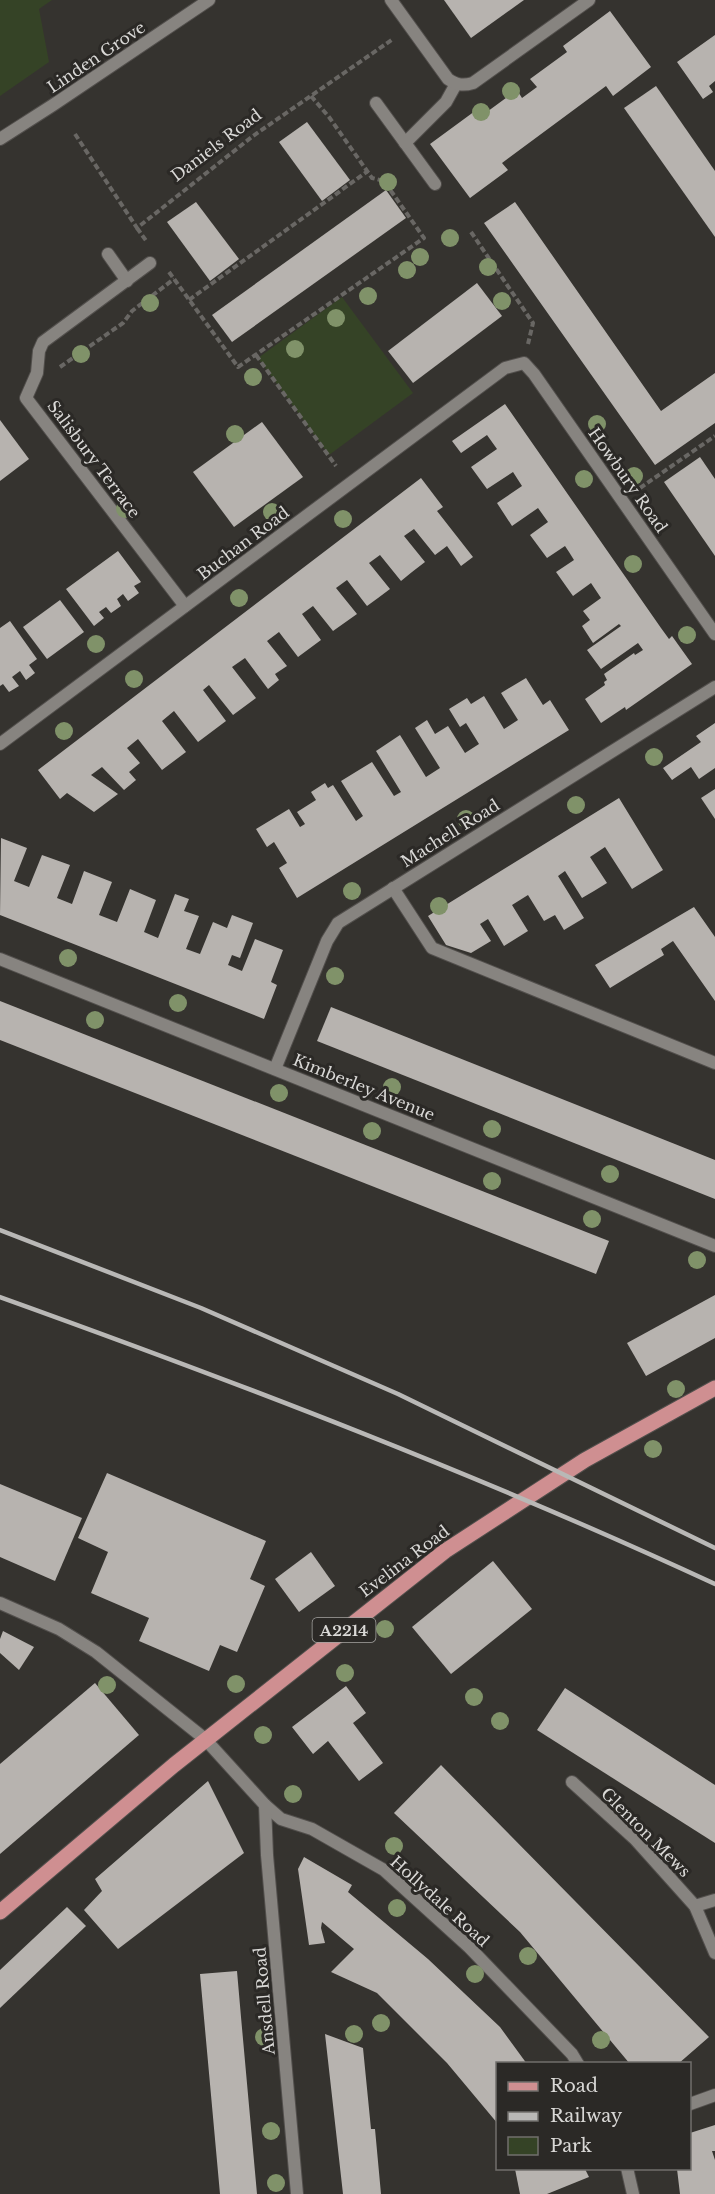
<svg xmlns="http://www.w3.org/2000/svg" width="715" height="2194" font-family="'Libre Baskerville',serif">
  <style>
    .green { fill: #354326 }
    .building { fill: #b7b3af }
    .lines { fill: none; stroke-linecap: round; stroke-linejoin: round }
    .service-casing { stroke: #524f4c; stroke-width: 14 }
    .minor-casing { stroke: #524f4c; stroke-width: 14 }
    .tertiary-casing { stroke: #524f4c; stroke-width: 14 }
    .primary-casing { stroke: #524f4c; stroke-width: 17 }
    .path { stroke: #696764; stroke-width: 4; stroke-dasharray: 6 3; stroke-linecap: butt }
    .service { stroke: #878480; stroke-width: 12 }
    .minor { stroke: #878480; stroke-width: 12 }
    .tertiary { stroke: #878480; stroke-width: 12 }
    .primary { stroke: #cf8f91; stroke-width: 15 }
    .rail { stroke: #b9b8b6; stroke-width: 4.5 }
    .tree { fill: #809269 }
    .labels { text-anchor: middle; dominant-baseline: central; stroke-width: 6; stroke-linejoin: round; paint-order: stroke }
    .shield { fill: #2b2926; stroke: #a5a4a1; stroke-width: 1.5 }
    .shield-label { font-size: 15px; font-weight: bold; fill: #d9d8d6 }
    .street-label { font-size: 16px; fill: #d9d8d6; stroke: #2b2926 }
  </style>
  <rect width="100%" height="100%" fill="#35332f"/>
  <!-- green -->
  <g class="green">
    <polygon points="0,0 52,0 39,9 49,62 0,96"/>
    <polygon points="342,297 413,393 329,455 258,358"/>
  </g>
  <!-- building -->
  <g class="building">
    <polygon points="444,0 524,0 471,38"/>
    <polygon points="610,11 651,67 613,96 606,86 502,163 508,170 470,198 430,144 475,111 480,117 517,90 522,98 537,87 530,79 567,52 563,46"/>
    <polygon points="715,35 715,81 709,86 713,92 703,99 677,62"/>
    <polygon points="656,86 715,171 715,237 624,108"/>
    <polygon points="307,122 350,180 322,201 279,142"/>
    <polygon points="386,190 406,218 232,342 212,315"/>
    <polygon points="196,202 239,259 210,281 167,222"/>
    <polygon points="515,202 661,411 715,373 715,423 655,465 484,223"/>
    <polygon points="477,283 502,316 413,383 388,351"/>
    <polygon points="505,404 661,628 669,639 672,636 692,664 626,710 625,707 601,723 585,699 605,685 604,682 607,680 604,674 634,653 635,655 643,650 638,643 601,669 587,650 621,626 619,624 593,643 582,626 590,620 583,611 601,598 591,583 573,596 556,572 574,560 569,552 565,546 547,558 530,535 548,522 538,508 512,526 497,503 522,486 513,472 487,489 471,467 497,449 487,435 461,453 452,441"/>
    <polygon points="0,420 29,459 0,481"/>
    <polygon points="262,422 303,477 234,527 193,472"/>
    <polygon points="700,457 715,479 715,556 664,482"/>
    <polygon points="421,478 443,507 437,511 473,557 461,566 447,546 435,555 414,529 404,536 425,562 412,572 401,581 380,555 369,563 390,589 378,598 367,606 347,580 336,588 357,614 333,631 313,606 302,614 321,640 298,657 279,632 267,641 287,666 275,674 279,680 268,689 245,658 232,667 256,698 233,715 209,685 203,690 226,721 198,742 174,711 162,721 186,752 162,770 138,739 127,748 140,763 129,772 136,780 124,790 102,767 91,775 118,794 94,812 67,793 60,799 38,770"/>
    <polygon points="118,551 141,582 134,586 139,593 128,601 123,594 117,599 121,606 111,613 106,607 99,612 104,618 94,626 66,589"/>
    <polygon points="60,600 84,632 47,659 23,627"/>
    <polygon points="10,621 37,659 29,665 35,673 26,680 20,671 12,677 19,686 9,692 3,684 0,686 0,628"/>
    <polygon points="526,678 543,705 550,700 569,730 297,898 279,868 287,863 274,842 267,847 256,829 289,809 300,827 305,824 297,812 316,800 311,792 325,783 328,788 333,785 356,821 363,816 341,781 372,762 394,796 401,792 376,751 400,735 426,777 440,768 415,728 427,720 435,734 448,726 465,753 479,744 466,723 460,727 449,709 467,698 471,704 484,696 504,729 518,720 501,693"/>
    <polygon points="715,723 715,768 699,779 691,767 672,780 663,768 701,742 696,736"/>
    <polygon points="715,789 715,819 701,798"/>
    <polygon points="619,798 663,870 632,889 605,847 590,857 607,883 594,891 582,898 565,871 558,876 584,918 564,930 555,915 544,921 528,895 512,905 528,931 504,946 488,919 480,924 491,941 471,953 446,945 428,916"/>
    <polygon points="1,838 27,848 14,881 29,887 42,855 70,865 57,898 72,904 84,871 112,882 99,915 117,922 130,889 156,900 144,932 158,938 175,894 189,899 184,911 199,916 186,949 200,954 213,922 227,928 232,915 253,923 240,958 232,955 228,965 242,971 255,939 283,950 271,982 277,985 264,1019 0,915"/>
    <polygon points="694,907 715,937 715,1001 673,941 661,949 664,955 610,988 595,965"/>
    <polygon points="0,1001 609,1241 596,1274 0,1040"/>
    <polygon points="331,1007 715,1160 715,1199 317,1041"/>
    <polygon points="715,1295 715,1338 646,1376 627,1343"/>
    <polygon points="107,1473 266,1541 250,1579 265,1586 237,1652 220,1645 209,1671 139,1641 149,1618 91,1593 108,1552 78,1538"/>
    <polygon points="0,1484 82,1518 55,1581 0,1557"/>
    <polygon points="311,1552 335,1586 299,1612 275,1579"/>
    <polygon points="493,1561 532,1609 451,1674 412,1627"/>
    <polygon points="3,1631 34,1647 19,1670 0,1653 0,1639"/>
    <polygon points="95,1683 139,1735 0,1854 0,1764"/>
    <polygon points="346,1686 366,1713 353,1723 383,1763 359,1781 328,1741 313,1754 292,1727"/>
    <polygon points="565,1688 715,1785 715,1843 537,1730"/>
    <polygon points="441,1765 709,2037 678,2064 630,2064 520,1932 394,1813"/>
    <polygon points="208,1781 244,1853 118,1949 84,1910 102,1891 95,1879"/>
    <polygon points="304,1857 352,1885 348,1892 428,1959 500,2027 527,2064 498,2064 498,2124 447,2063 377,1993 331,1972 354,1949 322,1922 321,1928 325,1943 309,1945 298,1869"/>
    <polygon points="67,1907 86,1926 0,2008 0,1970"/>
    <polygon points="237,1971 241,2017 257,2194 220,2194 200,1974"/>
    <polygon points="325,2034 363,2048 371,2129 375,2129 381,2194 343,2194"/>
    <polygon points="715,2125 715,2151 712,2151 715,2160 715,2194 680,2194 677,2169 690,2169 690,2133"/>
    <polygon points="515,2169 585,2169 589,2177 547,2194 520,2194"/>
  </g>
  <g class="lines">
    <!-- service casing -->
    <g class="service-casing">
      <g id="service">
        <polyline points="376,103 435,184"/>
        <polyline points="405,143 446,102 456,84"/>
        <polyline points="108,254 127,281"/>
        <polyline points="393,888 432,948 715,1063"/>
        <polyline points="572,1782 635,1839 695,1906"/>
        <polyline points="715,1900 695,1906 715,1953"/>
      </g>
    </g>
    <!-- minor casing -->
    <g class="minor-casing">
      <g id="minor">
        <path d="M391,0L448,79C457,85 463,86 473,83L589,0"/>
        <polyline points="150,263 43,342 39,351 37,373 26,398 185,606"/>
        <polyline points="0,744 505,368 524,363 534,374 715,634"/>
        <polyline points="275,1069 327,941 338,923 715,687"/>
        <polyline points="0,1603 59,1629 96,1652 205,1739 265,1805 281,1819 312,1829 384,1870 469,1947 572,2054 578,2064"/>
        <polyline points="265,1805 267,1855 297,2194"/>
        <polyline points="690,2104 715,2095"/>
        <polyline points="627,2168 633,2194"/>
      </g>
    </g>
    <!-- tertiary casing -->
    <g class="tertiary-casing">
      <g id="tertiary">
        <polyline points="0,139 53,105 209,0"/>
        <polyline points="0,959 715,1246"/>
      </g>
    </g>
    <!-- primary casing -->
    <g class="primary-casing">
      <polyline id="primary" points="0,1912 174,1765 445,1551 585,1460 715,1388"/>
    </g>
    <!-- path -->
    <g class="path">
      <polyline points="75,134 137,228 253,136 393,39"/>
      <polyline points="137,228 147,242"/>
      <polyline points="471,232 533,323 528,344"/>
      <polyline points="169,272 238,367 424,238 384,181 372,178 329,117 311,96"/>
      <polyline points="189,300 368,171"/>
      <polyline points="256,355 336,466"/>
      <polyline points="60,367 123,323 132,311 174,279"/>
      <polyline points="640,488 715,436"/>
    </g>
    <!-- service -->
    <use href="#service" class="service"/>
    <!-- minor -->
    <use href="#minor" class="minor"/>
    <!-- tertiary -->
    <use href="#tertiary" class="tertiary"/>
    <!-- primary -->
    <use href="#primary" class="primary"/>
    <!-- rail -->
    <g class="rail">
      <polyline points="0,1230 201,1308 398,1394 715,1548"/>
      <path d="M0,1297C242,1384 482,1476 715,1584"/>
    </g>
  </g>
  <!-- trees -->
  <g class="tree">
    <circle cx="511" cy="91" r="9"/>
    <circle cx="481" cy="112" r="9"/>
    <circle cx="388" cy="182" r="9"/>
    <circle cx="450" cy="238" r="9"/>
    <circle cx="420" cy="257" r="9"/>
    <circle cx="488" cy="267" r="9"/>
    <circle cx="407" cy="270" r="9"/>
    <circle cx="368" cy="296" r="9"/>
    <circle cx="502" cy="301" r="9"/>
    <circle cx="150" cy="303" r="9"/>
    <circle cx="336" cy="318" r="9"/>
    <circle cx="295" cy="349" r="9"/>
    <circle cx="81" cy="354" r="9"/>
    <circle cx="253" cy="377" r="9"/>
    <circle cx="597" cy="424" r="9"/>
    <circle cx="235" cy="434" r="9"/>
    <circle cx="634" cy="476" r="9"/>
    <circle cx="584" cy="479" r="9"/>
    <circle cx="125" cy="509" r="9"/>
    <circle cx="272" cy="512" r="9"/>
    <circle cx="343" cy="519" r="9"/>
    <circle cx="633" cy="564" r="9"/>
    <circle cx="239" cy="598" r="9"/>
    <circle cx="687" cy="635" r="9"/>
    <circle cx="96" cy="644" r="9"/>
    <circle cx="134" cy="679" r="9"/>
    <circle cx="64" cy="731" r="9"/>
    <circle cx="654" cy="757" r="9"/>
    <circle cx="576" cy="805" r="9"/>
    <circle cx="466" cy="819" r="9"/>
    <circle cx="352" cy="891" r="9"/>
    <circle cx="439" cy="906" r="9"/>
    <circle cx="68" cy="958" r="9"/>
    <circle cx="335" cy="976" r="9"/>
    <circle cx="178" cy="1003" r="9"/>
    <circle cx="95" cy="1020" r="9"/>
    <circle cx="392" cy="1087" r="9"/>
    <circle cx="279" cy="1093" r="9"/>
    <circle cx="492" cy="1129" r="9"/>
    <circle cx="372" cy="1131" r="9"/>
    <circle cx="610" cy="1174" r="9"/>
    <circle cx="492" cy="1181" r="9"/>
    <circle cx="592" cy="1219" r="9"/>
    <circle cx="697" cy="1260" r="9"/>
    <circle cx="676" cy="1389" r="9"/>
    <circle cx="653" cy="1449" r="9"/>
    <circle cx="385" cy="1629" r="9"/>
    <circle cx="345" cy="1673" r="9"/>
    <circle cx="236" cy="1684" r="9"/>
    <circle cx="107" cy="1685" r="9"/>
    <circle cx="474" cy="1697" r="9"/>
    <circle cx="500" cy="1721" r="9"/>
    <circle cx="263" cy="1735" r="9"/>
    <circle cx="293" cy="1794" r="9"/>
    <circle cx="394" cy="1846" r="9"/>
    <circle cx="397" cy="1908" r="9"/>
    <circle cx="528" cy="1956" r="9"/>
    <circle cx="475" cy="1974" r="9"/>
    <circle cx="381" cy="2023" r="9"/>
    <circle cx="354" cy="2034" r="9"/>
    <circle cx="264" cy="2037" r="9"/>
    <circle cx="601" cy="2040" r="9"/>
    <circle cx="271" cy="2131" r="9"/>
    <circle cx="276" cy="2183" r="9"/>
  </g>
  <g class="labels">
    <!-- shield labels -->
    <rect class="shield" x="312.5" y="1618" width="63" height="24" rx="4.5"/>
    <g class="shield-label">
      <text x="344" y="1630">A2214</text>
    </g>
    <!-- street labels -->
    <g class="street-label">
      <text transform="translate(96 57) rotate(-34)">Linden Grove</text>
      <text transform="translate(216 145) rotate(-37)">Daniels Road</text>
      <text transform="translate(94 459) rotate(53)">Salisbury Terrace</text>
      <text transform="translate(628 480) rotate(55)">Howbury Road</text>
      <text transform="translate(243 543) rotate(-37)">Buchan Road</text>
      <text transform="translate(450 833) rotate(-32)">Machell Road</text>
      <text transform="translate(364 1087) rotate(22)">Kimberley Avenue</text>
      <text transform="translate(404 1561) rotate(-37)">Evelina Road</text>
      <text transform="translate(646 1832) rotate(45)">Glenton Mews</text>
      <text transform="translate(440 1901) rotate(42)">Hollydale Road</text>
      <text transform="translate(264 2001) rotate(-95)">Ansdell Road</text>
    </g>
  </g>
  <!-- legend -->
  <rect x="496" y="2062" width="195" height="108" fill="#2b2926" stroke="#716f6c" stroke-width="1.5"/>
  <rect x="508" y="2082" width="30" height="9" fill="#cf8f91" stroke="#716f6c" stroke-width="1.5"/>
  <text x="550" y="2092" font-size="18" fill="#d9d8d6">Road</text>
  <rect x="508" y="2112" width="30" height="9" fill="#b9b8b6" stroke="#716f6c" stroke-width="1.5"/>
  <text x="550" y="2122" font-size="18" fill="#d9d8d6">Railway</text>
  <rect x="508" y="2137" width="30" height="18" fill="#354326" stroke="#716f6c" stroke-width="1.5"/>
  <text x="550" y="2152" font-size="18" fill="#d9d8d6">Park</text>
</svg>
